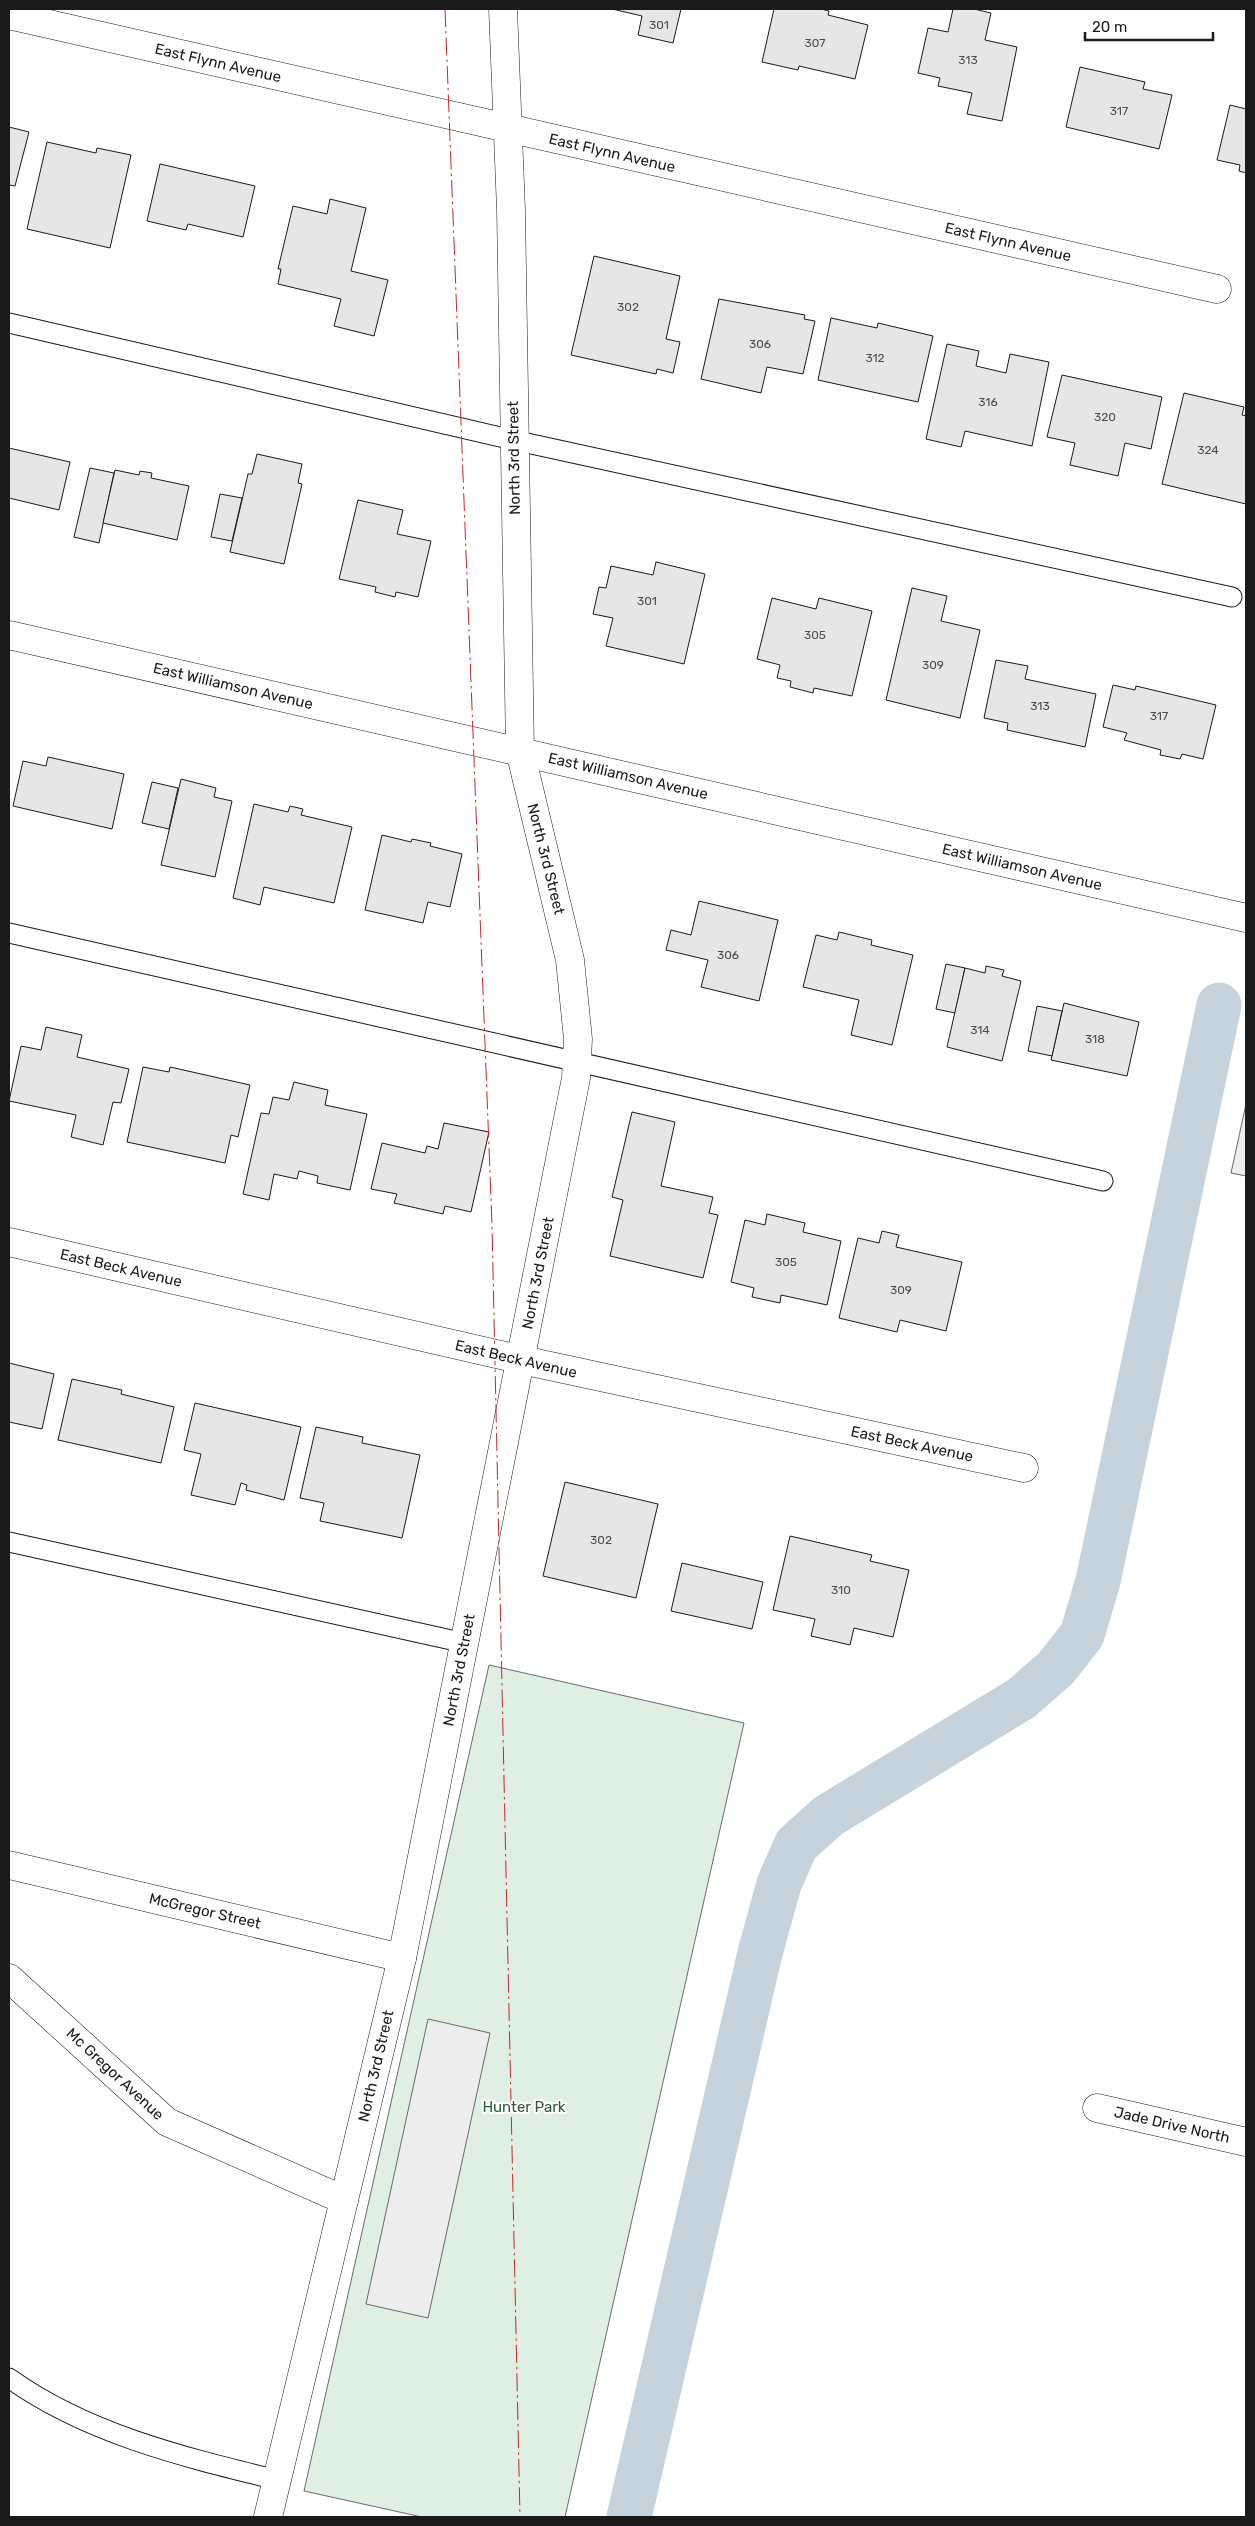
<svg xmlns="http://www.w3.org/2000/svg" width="1255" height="2526" font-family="Rubik,sans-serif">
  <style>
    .green { fill: #e0efe3; stroke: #6a6a6a }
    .parking { fill: #ededed; stroke: #6a6a6a }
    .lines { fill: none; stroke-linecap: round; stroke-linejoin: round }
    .canal { stroke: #c6d2dc; stroke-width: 45 }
    .building { fill: #e6e6e6; stroke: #1a1a1a }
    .service-casing { stroke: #1a1a1a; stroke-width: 21 }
    .minor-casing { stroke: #1a1a1a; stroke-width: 29 }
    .service { stroke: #fff; stroke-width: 19 }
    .minor { stroke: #fff; stroke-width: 28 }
    .power { stroke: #c62828; stroke-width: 1; stroke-dasharray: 18 4 2.5 4; stroke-linecap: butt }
    .labels { text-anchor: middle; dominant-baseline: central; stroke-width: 4; stroke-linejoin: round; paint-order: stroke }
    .number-label { font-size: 12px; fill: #4d4d4d }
    .street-label { font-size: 15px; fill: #1a1a1a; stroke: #fff }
    .park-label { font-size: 15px; fill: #2b5a34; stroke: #fff }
  </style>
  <rect width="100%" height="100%" fill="#fff"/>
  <!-- green -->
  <polygon class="green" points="489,1665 744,1723 565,2517 422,2517 304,2491"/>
  <!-- parking -->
  <g class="parking">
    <polygon points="1246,1104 1246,1176 1231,1173"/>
    <polygon points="428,2019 490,2033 428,2318 366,2304"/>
  </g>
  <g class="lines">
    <!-- canal -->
    <polyline class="canal" points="629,2517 760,1953 779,1884 796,1845 828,1816 1022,1698 1056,1668 1082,1635 1098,1581 1219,1005"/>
  </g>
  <!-- building -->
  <g class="building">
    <polygon points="612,9 681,9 673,43 638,35 642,16"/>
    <polygon points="774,9 821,9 829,11 828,15 868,25 855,79 799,66 798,70 762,62"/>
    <polygon points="953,9 974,9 991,13 985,40 1017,47 1002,121 967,114 972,93 938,86 940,78 918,73 928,28 948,32"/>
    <polygon points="1080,67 1145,82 1143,89 1172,95 1159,149 1066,127"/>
    <polygon points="1230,105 1246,109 1246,173 1239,171 1240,165 1217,160"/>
    <polygon points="9,127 29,132 15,186 9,185"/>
    <polygon points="47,142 96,153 97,148 131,155 110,248 27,229"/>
    <polygon points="160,164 255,186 243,237 188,224 186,230 147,221"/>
    <polygon points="330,199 366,208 351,271 388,280 374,336 334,326 341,299 278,284 281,269 278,269 293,206 327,214"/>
    <polygon points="594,256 680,276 666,339 680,342 673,373 657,369 656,374 571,355"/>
    <polygon points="719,299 805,315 804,319 815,321 803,374 767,367 761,393 701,379"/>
    <polygon points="831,318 877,328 878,323 933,336 918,402 818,380"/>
    <polygon points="947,344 979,351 976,366 1006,373 1010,354 1049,362 1032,446 965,431 961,447 926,439"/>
    <polygon points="1062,375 1162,397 1151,449 1125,443 1118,476 1070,465 1075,443 1047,437"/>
    <polygon points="1184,393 1244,407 1242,415 1246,416 1246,504 1162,484"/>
    <polygon points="9,448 70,462 59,510 9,498"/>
    <polygon points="257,454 302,464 298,483 302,484 284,564 230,552 248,474 252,474"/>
    <polygon points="90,468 114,473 99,543 74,537"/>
    <polygon points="115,470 139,475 140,471 152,473 151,478 189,486 177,540 103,523"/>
    <polygon points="220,494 242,498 232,541 211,537"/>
    <polygon points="358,500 403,510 397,534 431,541 418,597 396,592 395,597 375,592 376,587 339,579"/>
    <polygon points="656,562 705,574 684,664 606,646 613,618 593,614 599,587 606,588 611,566 653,575"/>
    <polygon points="912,588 947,596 941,621 980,630 960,718 886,700"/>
    <polygon points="772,598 816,609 819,598 872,611 852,696 814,688 813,693 790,687 791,681 777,678 780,665 757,659"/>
    <polygon points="996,660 1028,666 1025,679 1096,694 1085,747 1007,730 1008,723 984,718"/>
    <polygon points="1113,685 1135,690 1136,686 1216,705 1203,759 1182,754 1180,759 1160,755 1161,750 1124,740 1127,733 1103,727"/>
    <polygon points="48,757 124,774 112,829 13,806 23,761 46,766"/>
    <polygon points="181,779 216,788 214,797 232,801 215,877 161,865"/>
    <polygon points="152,782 178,788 169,829 142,823"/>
    <polygon points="254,804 288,812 290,806 303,809 301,815 352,827 334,903 264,887 260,905 233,898"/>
    <polygon points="382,835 411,842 412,839 431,843 430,846 462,854 450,907 428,902 423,923 365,910"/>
    <polygon points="699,901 778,920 759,1001 701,987 708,960 666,950 671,930 691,935"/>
    <polygon points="839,932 872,940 871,945 913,955 892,1045 851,1035 859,1000 803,987 816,935 837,940"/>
    <polygon points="946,964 965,968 955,1013 936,1009"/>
    <polygon points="986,966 1004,970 1002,976 1021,981 1002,1061 947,1047 965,968 985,973"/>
    <polygon points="1064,1003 1139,1022 1127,1076 1051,1060"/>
    <polygon points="1037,1006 1062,1011 1052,1056 1028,1051"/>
    <polygon points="46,1027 82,1035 77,1057 129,1069 121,1103 113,1102 103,1145 71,1137 76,1115 9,1101 21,1046 41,1050"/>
    <polygon points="143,1067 169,1072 170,1067 250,1085 238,1137 231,1135 225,1163 127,1142"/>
    <polygon points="294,1082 328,1090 325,1105 367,1114 350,1190 317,1183 318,1176 299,1171 297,1179 274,1174 269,1200 243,1194 261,1113 269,1114 273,1097 289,1100"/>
    <polygon points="632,1112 675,1122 661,1186 713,1197 709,1213 718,1215 703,1278 610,1256 623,1200 612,1197"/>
    <polygon points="444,1123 489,1132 471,1212 445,1206 443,1214 394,1203 397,1194 371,1189 382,1143 425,1153 427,1146 438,1149"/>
    <polygon points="767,1214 805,1223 803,1232 841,1241 827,1305 781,1295 780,1303 752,1297 754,1288 731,1282 745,1220 765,1225"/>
    <polygon points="882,1231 899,1235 896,1247 962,1262 946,1331 900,1320 897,1332 839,1318 858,1238 879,1243"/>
    <polygon points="9,1363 54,1374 42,1429 9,1422"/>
    <polygon points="72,1379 122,1390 121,1394 174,1407 161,1463 58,1440"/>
    <polygon points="195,1403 301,1427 284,1500 246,1490 247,1485 241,1483 235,1505 191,1495 201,1454 184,1450"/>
    <polygon points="316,1427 363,1437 362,1443 420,1455 402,1538 320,1521 324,1503 300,1498"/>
    <polygon points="565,1482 658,1504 636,1598 543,1576"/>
    <polygon points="790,1536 872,1555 870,1561 909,1570 893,1637 854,1628 850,1645 811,1636 815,1619 773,1610"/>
    <polygon points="682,1563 763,1582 752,1629 671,1611"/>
  </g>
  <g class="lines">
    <!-- service casing -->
    <g class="service-casing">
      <g id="service">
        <polyline points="9,323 513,440 1232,597"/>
        <polyline points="9,933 1103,1181"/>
        <polyline points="9,1542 465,1643"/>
        <path d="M9,2378C87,2434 184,2457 277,2480"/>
      </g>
    </g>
    <!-- minor casing -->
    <g class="minor-casing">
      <g id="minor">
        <polyline points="9,15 1217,289"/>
        <polyline points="9,635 1246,918"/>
        <polyline points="9,1242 522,1360 1024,1468"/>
        <polyline points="9,1865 402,1958"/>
        <polyline points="9,1978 167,2122 344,2200"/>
        <polyline points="1097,2108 1246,2142"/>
        <polyline points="268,2517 402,1958 576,1078 578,1039 570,960 520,751 511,210 503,9"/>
      </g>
    </g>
    <!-- service -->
    <use href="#service" class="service"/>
    <!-- minor -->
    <use href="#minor" class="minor"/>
    <!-- power -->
    <polyline class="power" points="445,9 492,1225 520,2517"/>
  </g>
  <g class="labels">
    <!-- number labels -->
    <g class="number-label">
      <text x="659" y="25">301</text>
      <text x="815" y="43">307</text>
      <text x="968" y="60">313</text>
      <text x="1119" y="111">317</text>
      <text x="628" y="307">302</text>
      <text x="760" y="344">306</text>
      <text x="875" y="358">312</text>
      <text x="988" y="402">316</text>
      <text x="1105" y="417">320</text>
      <text x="1208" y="450">324</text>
      <text x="647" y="601">301</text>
      <text x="815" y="635">305</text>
      <text x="933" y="665">309</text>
      <text x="1040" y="706">313</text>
      <text x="1159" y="716">317</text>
      <text x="728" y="955">306</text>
      <text x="980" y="1030">314</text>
      <text x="1095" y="1039">318</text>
      <text x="786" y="1262">305</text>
      <text x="901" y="1290">309</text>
      <text x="601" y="1540">302</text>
      <text x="841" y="1590">310</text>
    </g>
    <!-- street labels -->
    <g class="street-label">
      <text transform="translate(218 63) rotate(13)">East Flynn Avenue</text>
      <text transform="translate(612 153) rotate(13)">East Flynn Avenue</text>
      <text transform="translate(1008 242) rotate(13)">East Flynn Avenue</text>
      <text transform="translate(514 458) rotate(-91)">North 3rd Street</text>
      <text transform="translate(233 686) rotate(13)">East Williamson Avenue</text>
      <text transform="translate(628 776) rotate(13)">East Williamson Avenue</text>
      <text transform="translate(546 859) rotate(76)">North 3rd Street</text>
      <text transform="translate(1022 867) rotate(13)">East Williamson Avenue</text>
      <text transform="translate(121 1268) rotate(13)">East Beck Avenue</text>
      <text transform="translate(538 1273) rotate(-79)">North 3rd Street</text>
      <text transform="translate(516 1359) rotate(13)">East Beck Avenue</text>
      <text transform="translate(912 1444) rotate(12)">East Beck Avenue</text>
      <text transform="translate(459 1670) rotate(-79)">North 3rd Street</text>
      <text transform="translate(205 1911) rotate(13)">McGregor Street</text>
      <text transform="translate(376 2066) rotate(-77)">North 3rd Street</text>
      <text transform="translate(115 2074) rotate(43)">Mc Gregor Avenue</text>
      <text transform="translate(1172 2125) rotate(13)">Jade Drive North</text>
    </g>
    <!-- park labels -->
    <g class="park-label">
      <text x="524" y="2107">Hunter Park</text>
    </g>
  </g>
  <!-- border -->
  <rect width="1255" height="2526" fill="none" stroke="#1a1a1a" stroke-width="20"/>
  <!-- scale -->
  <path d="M1085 32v8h128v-8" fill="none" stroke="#1a1a1a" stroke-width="2.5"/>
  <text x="1092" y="32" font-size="15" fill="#1a1a1a" stroke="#ffffff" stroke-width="4" paint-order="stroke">20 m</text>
</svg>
